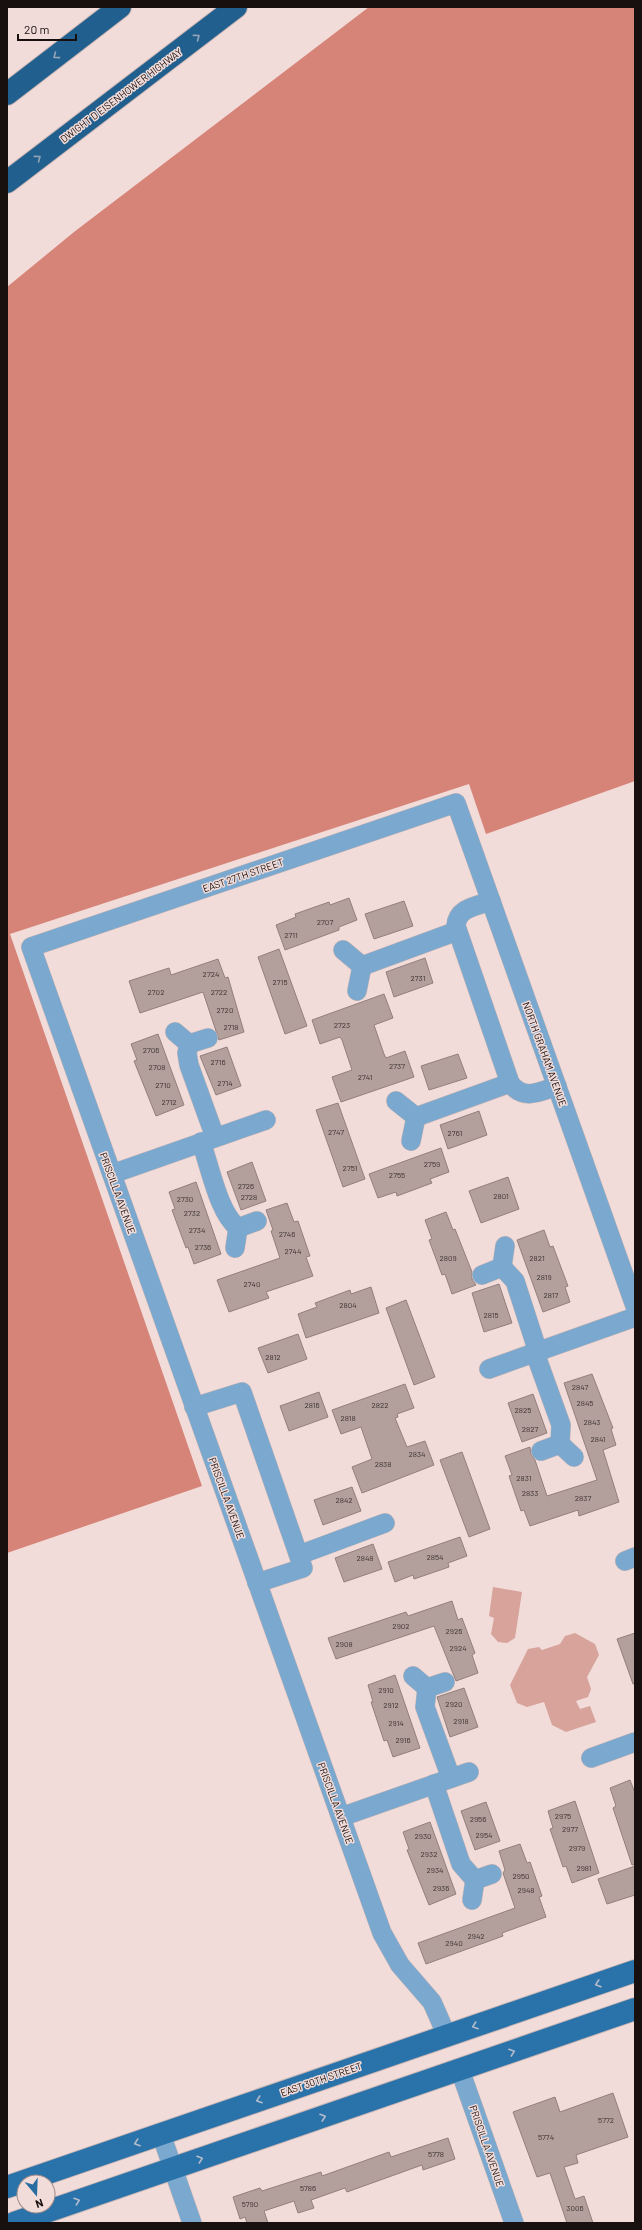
<svg xmlns="http://www.w3.org/2000/svg" width="642" height="2230" font-family="Barlow,sans-serif">
  <style>
    .green { fill: #d7a39b }
    .forest { fill: #d68378 }
    .building { fill: #b39f9b; stroke: #937f7c }
    .lines { fill: none; stroke-linecap: round; stroke-linejoin: round }
    .minor-casing { stroke: #cbb7b5; stroke-width: 20 }
    .major-casing { stroke: #cbb7b5; stroke-width: 24 }
    .highway-casing { stroke: #cbb7b5; stroke-width: 24 }
    .minor { stroke: #7ba8ce; stroke-width: 19 }
    .major { stroke: #2a73aa; stroke-width: 22 }
    .highway { stroke: #215f8e; stroke-width: 22 }
    .oneway { stroke: #94a4b7 }
    .oneway2 { stroke: #b6bccb }
    .labels { text-anchor: middle; dominant-baseline: central; stroke-width: 3; stroke-linejoin: round; paint-order: stroke }
    .number-label { font-size: 8px; fill: #3e3432 }
    .street-label { font-size: 10px; fill: #17100f; stroke: #f2dcd9 }
  </style>
  <rect width="100%" height="100%" fill="#f2dcd9"/>
  <!-- green -->
  <g class="green">
    <polygon points="493,1587 522,1592 515,1638 507,1643 498,1642 491,1634 494,1618 489,1616"/>
    <polygon points="575,1633 595,1644 599,1655 587,1677 591,1689 588,1697 576,1701 580,1709 590,1706 596,1722 566,1732 552,1725 544,1702 527,1707 517,1703 510,1685 528,1649 539,1647 542,1650 560,1644 565,1636"/>
  </g>
  <!-- forest -->
  <polygon class="forest" points="369,7 635,7 635,781 486,834 469,784 10,934 202,1486 7,1553 7,287 74,232"/>
  <!-- building -->
  <g class="building">
    <polygon points="349,898 357,920 339,927 339,930 285,950 276,925 296,917 295,914 329,902 330,905"/>
    <polygon points="404,901 413,926 374,939 365,914"/>
    <polygon points="279,949 307,1026 285,1034 258,957"/>
    <polygon points="425,958 433,983 394,997 386,972"/>
    <polygon points="218,959 225,978 228,977 244,1032 219,1040 203,992 140,1013 129,981 169,968 171,975"/>
    <polygon points="384,994 393,1018 374,1025 384,1054 386,1058 405,1051 414,1077 341,1102 332,1077 352,1070 342,1040 340,1037 320,1044 312,1020"/>
    <polygon points="158,1034 184,1105 156,1116 134,1061 137,1060 131,1044"/>
    <polygon points="227,1047 241,1086 216,1095 200,1056"/>
    <polygon points="458,1054 467,1078 429,1090 421,1066"/>
    <polygon points="338,1103 365,1179 343,1187 316,1110"/>
    <polygon points="479,1111 487,1135 448,1149 440,1125"/>
    <polygon points="441,1148 449,1172 430,1179 432,1183 397,1196 396,1192 378,1198 369,1174"/>
    <polygon points="252,1162 266,1201 241,1210 227,1172"/>
    <polygon points="508,1177 519,1209 481,1223 469,1191"/>
    <polygon points="196,1182 221,1254 194,1264 188,1247 186,1248 172,1210 175,1209 169,1192"/>
    <polygon points="287,1203 294,1222 298,1221 310,1256 306,1257 313,1276 266,1292 269,1298 229,1312 217,1280 280,1258 271,1231 273,1230 266,1210"/>
    <polygon points="446,1212 453,1230 455,1229 472,1272 472,1279 476,1285 452,1294 445,1274 442,1275 429,1240 432,1239 425,1220"/>
    <polygon points="544,1230 550,1247 553,1246 568,1286 565,1287 570,1302 543,1312 517,1240"/>
    <polygon points="499,1284 512,1323 484,1332 472,1293"/>
    <polygon points="371,1287 379,1313 306,1338 298,1314 317,1307 315,1303 350,1290 351,1294"/>
    <polygon points="406,1300 435,1377 414,1385 386,1308"/>
    <polygon points="298,1334 307,1359 268,1373 258,1348"/>
    <polygon points="592,1374 613,1428 611,1429 616,1445 603,1450 619,1502 579,1516 578,1510 530,1526 524,1510 521,1511 509,1476 512,1475 505,1456 530,1447 531,1454 535,1460 547,1496 597,1480 564,1383"/>
    <polygon points="405,1384 414,1408 397,1414 398,1417 395,1418 407,1447 425,1441 434,1465 362,1493 352,1467 372,1459 362,1430 361,1427 341,1434 332,1410"/>
    <polygon points="319,1392 328,1417 289,1431 280,1406"/>
    <polygon points="533,1394 547,1433 522,1442 508,1403"/>
    <polygon points="462,1452 490,1529 469,1537 440,1460"/>
    <polygon points="352,1487 361,1511 323,1525 314,1500"/>
    <polygon points="460,1537 467,1556 448,1563 449,1567 414,1579 413,1575 395,1582 388,1562"/>
    <polygon points="373,1544 382,1569 344,1582 335,1558"/>
    <polygon points="452,1601 458,1620 462,1618 475,1653 472,1655 478,1673 456,1681 434,1626 336,1659 328,1638 406,1612 408,1616"/>
    <polygon points="635,1633 635,1684 633,1684 617,1639"/>
    <polygon points="395,1675 420,1748 393,1757 387,1740 384,1741 371,1702 373,1702 368,1685"/>
    <polygon points="464,1688 478,1727 450,1737 437,1697"/>
    <polygon points="630,1780 635,1793 635,1864 632,1865 613,1808 616,1806 610,1788"/>
    <polygon points="575,1801 599,1873 572,1883 566,1866 563,1867 550,1829 553,1828 548,1811"/>
    <polygon points="486,1802 500,1841 475,1850 461,1811"/>
    <polygon points="430,1822 456,1894 429,1905 407,1850 409,1849 403,1832"/>
    <polygon points="520,1844 527,1863 530,1862 542,1896 539,1897 546,1917 502,1933 503,1936 426,1964 418,1943 515,1908 503,1873 505,1870 499,1851"/>
    <polygon points="635,1866 635,1895 607,1904 598,1879"/>
    <polygon points="613,2093 628,2137 576,2155 578,2163 564,2167 575,2199 584,2196 593,2223 567,2223 550,2173 537,2177 513,2112 555,2097 560,2112"/>
    <polygon points="448,2138 455,2159 423,2170 422,2165 347,2192 345,2188 311,2200 314,2208 298,2213 294,2201 264,2211 268,2223 247,2223 245,2217 240,2219 233,2197 260,2188 262,2191 321,2172 322,2176 389,2152 391,2157"/>
  </g>
  <g class="lines">
    <!-- minor casing -->
    <g class="minor-casing">
      <g id="minor">
        <path d="M491,901C476,906 457,908 456,926L510,1083C523,1101 540,1092 557,1086"/>
        <polyline points="343,950 362,966"/>
        <polyline points="362,966 457,931"/>
        <polyline points="357,991 362,966"/>
        <polyline points="175,1032 189,1044"/>
        <polyline points="189,1044 187,1053 189,1065 215,1137"/>
        <polyline points="189,1044 208,1038"/>
        <polyline points="396,1101 416,1117"/>
        <polyline points="416,1117 510,1083"/>
        <polyline points="411,1141 416,1117"/>
        <path d="M201,1142C210,1166 218,1212 238,1228"/>
        <polyline points="112,1174 266,1120"/>
        <polyline points="238,1228 257,1221"/>
        <polyline points="235,1248 238,1228"/>
        <polyline points="502,1267 515,1281 538,1352"/>
        <polyline points="502,1267 505,1246"/>
        <polyline points="482,1275 502,1267"/>
        <polyline points="535,1353 561,1425 560,1444"/>
        <polyline points="489,1369 635,1317"/>
        <polyline points="194,1407 242,1392 303,1568 257,1583"/>
        <polyline points="560,1444 574,1457"/>
        <polyline points="541,1451 560,1444"/>
        <polyline points="299,1555 385,1523"/>
        <polyline points="625,1561 635,1557"/>
        <polyline points="413,1676 427,1688"/>
        <polyline points="427,1688 425,1707 451,1778"/>
        <polyline points="427,1688 445,1682"/>
        <polyline points="591,1758 635,1742"/>
        <polyline points="434,1784 461,1864 475,1880"/>
        <polyline points="341,1817 469,1772"/>
        <polyline points="475,1880 492,1874"/>
        <polyline points="472,1900 475,1880"/>
        <polyline points="447,2036 432,2002 400,1965 382,1933 31,947 456,803 635,1306"/>
        <polyline points="460,2070 514,2223"/>
        <polyline points="161,2134 192,2223"/>
      </g>
    </g>
    <!-- major casing -->
    <g class="major-casing">
      <g id="major">
        <polyline points="7,2187 635,1971"/>
        <polyline points="14,2223 635,2009"/>
      </g>
    </g>
    <!-- highway casing -->
    <g class="highway-casing">
      <g id="highway">
        <polyline points="7,94 120,7"/>
        <polyline points="7,182 236,7"/>
      </g>
    </g>
    <!-- minor -->
    <use href="#minor" class="minor"/>
    <!-- major -->
    <use href="#major" class="major"/>
    <!-- highway -->
    <use href="#highway" class="highway"/>
  </g>
  <!-- one-way arrows -->
  <defs><path id="oneway-chevron" d="M-2-3.5L2.5 0L-2 3.5" fill="none" stroke-width="1.6" stroke-linecap="round" stroke-linejoin="round"/></defs>
  <g class="oneway">
    <use href="#oneway-chevron" transform="translate(197 37) rotate(-37)"/>
    <use href="#oneway-chevron" transform="translate(56 56) rotate(143)"/>
    <use href="#oneway-chevron" transform="translate(38 158) rotate(-37)"/>
  </g>
  <g class="oneway2">
    <use href="#oneway-chevron" transform="translate(598 1984) rotate(161)"/>
    <use href="#oneway-chevron" transform="translate(475 2026) rotate(161)"/>
    <use href="#oneway-chevron" transform="translate(512 2052) rotate(-19)"/>
    <use href="#oneway-chevron" transform="translate(259 2100) rotate(161)"/>
    <use href="#oneway-chevron" transform="translate(323 2117) rotate(-19)"/>
    <use href="#oneway-chevron" transform="translate(137 2143) rotate(161)"/>
    <use href="#oneway-chevron" transform="translate(200 2159) rotate(-19)"/>
    <use href="#oneway-chevron" transform="translate(77 2201) rotate(-19)"/>
  </g>
  <g class="labels">
    <!-- number labels -->
    <g class="number-label">
      <text x="325" y="922">2707</text>
      <text x="291" y="935">2711</text>
      <text x="211" y="974">2724</text>
      <text x="418" y="978">2731</text>
      <text x="280" y="982">2715</text>
      <text x="156" y="992">2702</text>
      <text x="219" y="992">2722</text>
      <text x="225" y="1010">2720</text>
      <text x="342" y="1025">2723</text>
      <text x="231" y="1027">2718</text>
      <text x="151" y="1050">2706</text>
      <text x="218" y="1062">2716</text>
      <text x="397" y="1066">2737</text>
      <text x="157" y="1067">2708</text>
      <text x="365" y="1077">2741</text>
      <text x="225" y="1083">2714</text>
      <text x="163" y="1085">2710</text>
      <text x="169" y="1102">2712</text>
      <text x="336" y="1132">2747</text>
      <text x="455" y="1133">2761</text>
      <text x="432" y="1164">2759</text>
      <text x="350" y="1168">2751</text>
      <text x="397" y="1175">2755</text>
      <text x="246" y="1186">2726</text>
      <text x="501" y="1196">2801</text>
      <text x="249" y="1197">2728</text>
      <text x="185" y="1199">2730</text>
      <text x="192" y="1213">2732</text>
      <text x="197" y="1230">2734</text>
      <text x="287" y="1234">2746</text>
      <text x="203" y="1247">2736</text>
      <text x="293" y="1251">2744</text>
      <text x="448" y="1258">2809</text>
      <text x="537" y="1258">2821</text>
      <text x="544" y="1277">2819</text>
      <text x="252" y="1284">2740</text>
      <text x="551" y="1295">2817</text>
      <text x="348" y="1305">2804</text>
      <text x="491" y="1315">2815</text>
      <text x="273" y="1357">2812</text>
      <text x="580" y="1387">2847</text>
      <text x="585" y="1403">2845</text>
      <text x="312" y="1405">2816</text>
      <text x="380" y="1405">2822</text>
      <text x="523" y="1410">2825</text>
      <text x="348" y="1418">2818</text>
      <text x="592" y="1422">2843</text>
      <text x="530" y="1429">2827</text>
      <text x="598" y="1439">2841</text>
      <text x="417" y="1454">2834</text>
      <text x="383" y="1464">2838</text>
      <text x="524" y="1478">2831</text>
      <text x="530" y="1493">2833</text>
      <text x="583" y="1498">2837</text>
      <text x="344" y="1500">2842</text>
      <text x="435" y="1557">2854</text>
      <text x="365" y="1558">2848</text>
      <text x="401" y="1626">2902</text>
      <text x="454" y="1631">2926</text>
      <text x="344" y="1644">2908</text>
      <text x="458" y="1648">2924</text>
      <text x="386" y="1690">2910</text>
      <text x="454" y="1704">2920</text>
      <text x="391" y="1705">2912</text>
      <text x="461" y="1721">2918</text>
      <text x="396" y="1723">2914</text>
      <text x="403" y="1740">2916</text>
      <text x="563" y="1816">2975</text>
      <text x="478" y="1819">2956</text>
      <text x="570" y="1829">2977</text>
      <text x="484" y="1835">2954</text>
      <text x="423" y="1836">2930</text>
      <text x="577" y="1848">2979</text>
      <text x="429" y="1854">2932</text>
      <text x="584" y="1868">2981</text>
      <text x="435" y="1870">2934</text>
      <text x="521" y="1876">2950</text>
      <text x="441" y="1888">2936</text>
      <text x="526" y="1890">2948</text>
      <text x="476" y="1936">2942</text>
      <text x="454" y="1943">2940</text>
      <text x="606" y="2120">5772</text>
      <text x="546" y="2137">5774</text>
      <text x="436" y="2154">5778</text>
      <text x="308" y="2188">5786</text>
      <text x="250" y="2204">5790</text>
      <text x="575" y="2208">3006</text>
    </g>
    <!-- street labels -->
    <g class="street-label">
      <text transform="translate(121 95) rotate(-37)">DWIGHT D EISENHOWER HIGHWAY</text>
      <text transform="translate(243 875) rotate(-19)">EAST 27TH STREET</text>
      <text transform="translate(545 1054) rotate(70)">NORTH GRAHAM AVENUE</text>
      <text transform="translate(118 1193) rotate(70)">PRISCILLA AVENUE</text>
      <text transform="translate(227 1498) rotate(70)">PRISCILLA AVENUE</text>
      <text transform="translate(336 1803) rotate(70)">PRISCILLA AVENUE</text>
      <text transform="translate(321 2079) rotate(-19)">EAST 30TH STREET</text>
      <text transform="translate(487 2146) rotate(71)">PRISCILLA AVENUE</text>
    </g>
  </g>
  <!-- border -->
  <rect width="642" height="2230" fill="none" stroke="#17100f" stroke-width="16"/>
  <!-- north arrow -->
  <g transform="translate(36 2194) rotate(161)"><circle r="19" fill="#f2dcd9" stroke="#9a8a88"/>
  <path d="M0-3L7 15L0 10L-7 15Z" fill="#276da1"/>
  <text y="-6" font-size="11" font-weight="bold" text-anchor="middle" fill="#17100f">N</text>
  </g>
  <!-- scale -->
  <path d="M18 34v6h58v-6" fill="none" stroke="#17100f" stroke-width="2"/>
  <text x="24" y="34" font-size="12" fill="#17100f" stroke="#f2dcd9" stroke-width="3" paint-order="stroke">20 m</text>
</svg>
